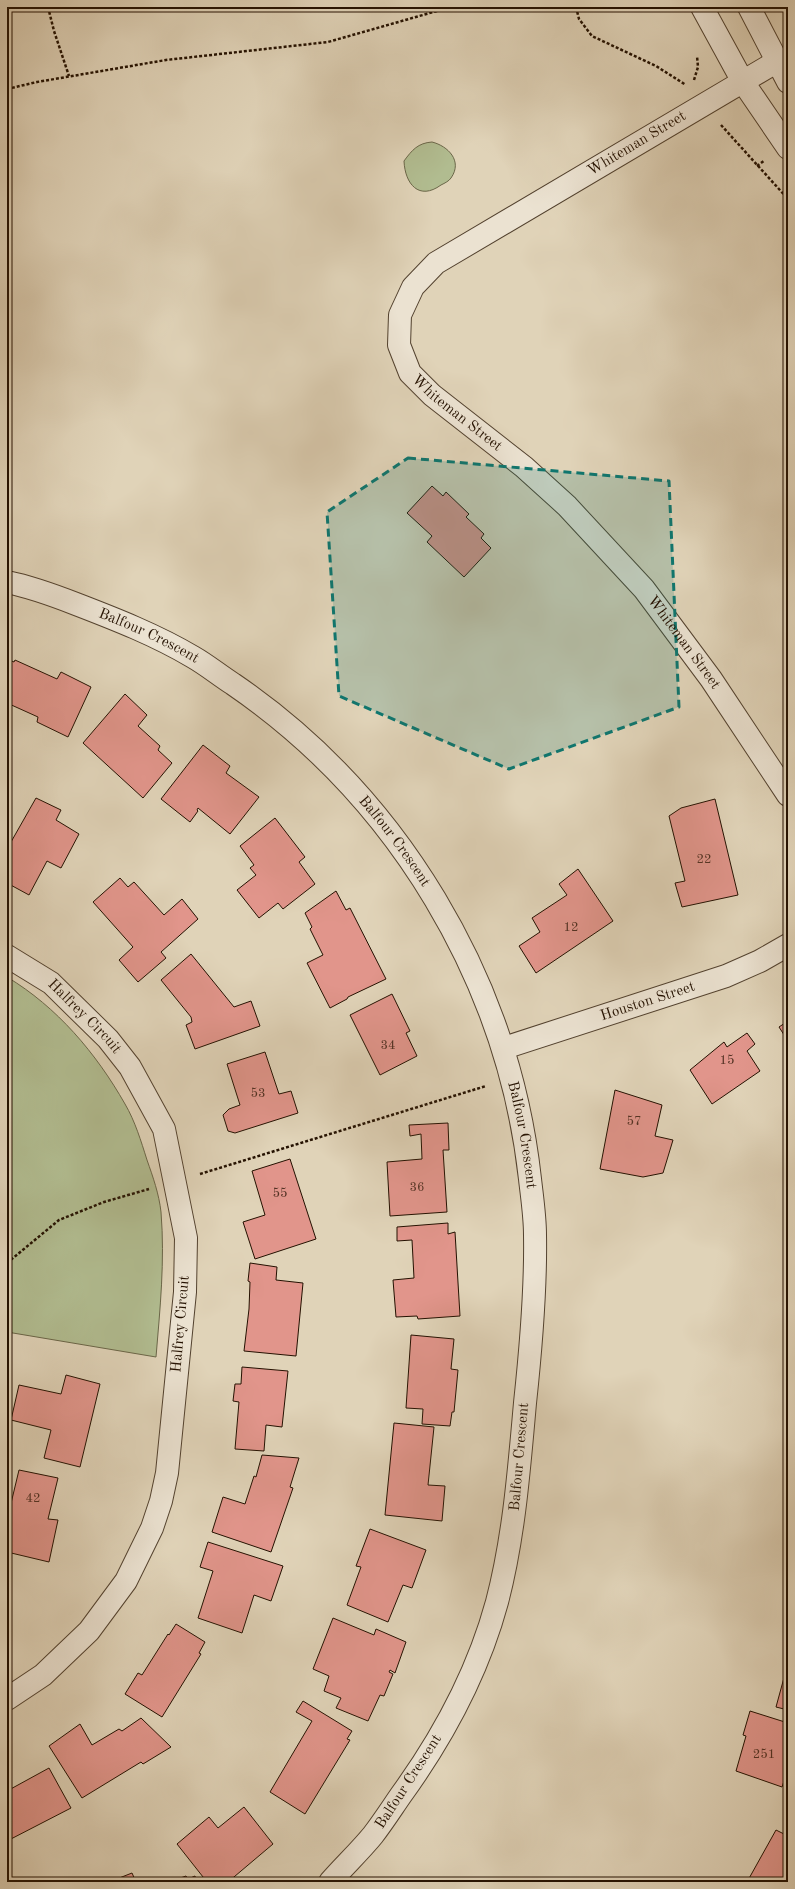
<svg xmlns="http://www.w3.org/2000/svg" width="795" height="1889" font-family="'Old Standard TT',serif">
  <style>
    .green { fill: #b1bc90; stroke: #6a6648 }
    .building { fill: #e1958b; stroke: #241101 }
    .lines { fill: none; stroke-linecap: round; stroke-linejoin: round }
    .minor-casing { stroke: #53422f; stroke-width: 24 }
    .path { stroke: #241101; stroke-width: 2.5; stroke-dasharray: 3 2; stroke-linecap: butt }
    .minor { stroke: #ebe2d1; stroke-width: 22 }
    .marked { fill: #0f766e; fill-opacity: 0.2; stroke: #0f766e; stroke-width: 3; stroke-dasharray: 8 5; stroke-linejoin: round }
    .labels { text-anchor: middle; dominant-baseline: central; stroke-width: 3; stroke-linejoin: round; paint-order: stroke }
    .number-label { font-size: 13px; fill: #533224 }
    .street-label { font-size: 15px; fill: #241101; stroke: #ebe2d1 }
  </style>
  <rect width="100%" height="100%" fill="#e0d3b8"/>
  <filter id="stains"><feTurbulence type="fractalNoise" baseFrequency=".005" numOctaves="4"/><feColorMatrix values="0 0 0 0 .2 0 0 0 0 .09 0 0 0 0 .02 0 0 0 .5 -.17"/></filter>
  <radialGradient id="worn" r=".72"><stop offset=".6" stop-color="#630" stop-opacity="0"/><stop offset="1" stop-color="#630" stop-opacity=".3"/></radialGradient>
  <!-- green -->
  <g class="green">
    <path d="M432,142C448,146 463,161 451,178C449,181 445,183 441,185C419,201 405,184 404,161C412,150 418,143 432,142Z"/>
    <path d="M7,977C57,1007 96,1053 125,1104C135,1121 141,1141 147,1160C153,1177 159,1194 161,1212C165,1261 160,1309 156,1357L7,1332Z"/>
  </g>
  <!-- building -->
  <g class="building">
    <polygon points="432,486 443,496 446,492 469,514 466,517 484,534 481,538 491,548 464,577 427,542 432,536 407,513"/>
    <polygon points="7,659 14,662 15,660 57,679 61,672 91,687 68,737 37,722 38,717 7,703"/>
    <polygon points="125,694 147,715 138,726 160,746 158,750 172,763 143,798 83,743"/>
    <polygon points="203,745 230,766 226,773 259,797 230,834 198,808 197,810 198,811 190,822 161,799"/>
    <polygon points="36,798 61,810 56,820 79,834 61,868 47,861 29,895 7,883 7,849"/>
    <polygon points="715,799 738,895 682,907 675,883 685,881 669,816 681,808"/>
    <polygon points="275,818 305,857 299,862 315,884 283,909 278,903 259,918 237,890 256,875 250,868 254,865 240,846"/>
    <polygon points="578,869 613,921 536,973 519,946 540,932 532,918 567,895 559,884"/>
    <polygon points="120,878 128,887 134,882 164,915 182,899 198,919 161,952 166,958 138,982 119,960 133,947 93,902"/>
    <polygon points="336,891 346,910 350,908 386,979 348,997 347,999 330,1008 307,963 323,955 310,929 312,927 305,913"/>
    <polygon points="191,954 234,1007 251,1001 260,1026 195,1049 186,1025 192,1022 191,1017 161,980"/>
    <polygon points="392,994 410,1031 406,1033 417,1056 380,1075 350,1015"/>
    <polygon points="788,1021 788,1041 779,1027"/>
    <polygon points="747,1033 755,1044 747,1051 760,1071 712,1104 690,1070 724,1042 727,1047"/>
    <polygon points="265,1052 279,1094 291,1091 298,1113 235,1133 228,1131 223,1115 229,1109 240,1105 227,1064"/>
    <polygon points="615,1090 662,1105 655,1136 673,1140 663,1173 643,1177 600,1169"/>
    <polygon points="448,1123 449,1150 443,1150 447,1212 390,1216 387,1162 422,1159 421,1134 410,1136 409,1125"/>
    <polygon points="290,1159 316,1239 255,1259 243,1222 265,1215 252,1171"/>
    <polygon points="448,1223 448,1234 455,1232 460,1316 418,1319 417,1316 396,1317 393,1280 414,1278 412,1240 397,1241 397,1227"/>
    <polygon points="250,1263 277,1267 276,1280 303,1283 296,1356 244,1351 249,1309 250,1282 248,1281"/>
    <polygon points="411,1335 454,1339 451,1369 458,1370 454,1412 452,1412 450,1426 422,1424 423,1409 406,1408"/>
    <polygon points="242,1367 288,1371 282,1427 266,1425 264,1451 235,1449 239,1402 233,1401 235,1384 241,1384"/>
    <polygon points="66,1375 100,1384 80,1467 44,1458 51,1430 11,1420 19,1385 61,1394"/>
    <polygon points="394,1423 434,1427 428,1485 445,1486 442,1521 385,1515"/>
    <polygon points="262,1455 299,1458 290,1487 293,1488 271,1552 212,1532 223,1497 245,1504 254,1476 256,1477"/>
    <polygon points="19,1470 58,1478 48,1519 58,1520 49,1562 7,1552 7,1520"/>
    <polygon points="370,1529 426,1550 412,1588 403,1585 388,1622 347,1605 361,1567 356,1566"/>
    <polygon points="208,1542 283,1566 271,1601 254,1595 242,1633 198,1618 213,1571 200,1567"/>
    <polygon points="333,1618 374,1635 376,1629 406,1642 395,1673 390,1670 389,1672 393,1674 384,1696 380,1695 368,1721 336,1708 341,1698 324,1691 329,1676 313,1669"/>
    <polygon points="176,1624 205,1642 199,1653 201,1654 162,1717 125,1694 138,1673 142,1675 168,1634 169,1635"/>
    <polygon points="788,1663 788,1710 776,1707"/>
    <polygon points="303,1701 352,1731 347,1739 350,1740 305,1814 270,1792 312,1721 296,1712"/>
    <polygon points="750,1711 788,1723 788,1776 786,1775 782,1787 736,1771 746,1736 743,1735"/>
    <polygon points="141,1718 171,1747 143,1764 141,1762 82,1798 49,1746 80,1724 92,1745 119,1729 122,1731"/>
    <polygon points="49,1768 71,1808 7,1841 7,1791"/>
    <polygon points="244,1807 273,1844 228,1882 207,1882 177,1844 209,1817 218,1828"/>
    <polygon points="776,1830 788,1836 788,1882 747,1882"/>
    <polygon points="132,1873 136,1882 109,1882"/>
    <polygon points="186,1876 188,1879 195,1876 197,1882 169,1882"/>
  </g>
  <g class="lines">
    <!-- minor casing -->
    <g class="minor-casing">
      <g id="minor">
        <polyline points="702,7 743,82 788,148"/>
        <polyline points="749,7 788,82"/>
        <path id="s1" d="M776,62L436,263L413,287L400,315L399,345L410,373L432,395L524,467L567,506L644,589L711,679L788,795"/>
        <path id="s2" d="M7,582C31,587 53,595 76,604C115,619 156,635 193,657C207,665 219,675 233,684C398,797 508,980 530,1179C532,1197 535,1216 535,1235C536,1291 531,1347 525,1403C519,1470 514,1537 497,1602C478,1672 443,1737 401,1795C392,1808 383,1822 373,1835C360,1851 344,1866 330,1882"/>
        <path id="s3" d="M7,956L51,983L108,1039L130,1067L164,1129L186,1238L185,1292L167,1473L161,1501L152,1528L126,1581L89,1631L43,1675L7,1699"/>
        <path id="s4" d="M504,1048L726,976L760,961L788,945"/>
      </g>
    </g>
    <!-- path -->
    <g class="path">
      <polyline points="48,7 54,31 69,76"/>
      <polyline points="576,7 579,19 592,36 656,66 686,85"/>
      <polyline points="781,9 788,15"/>
      <polyline points="694,80 698,67 697,56"/>
      <polyline points="7,89 37,82 166,60 328,42 451,7"/>
      <polyline points="721,125 788,199"/>
      <polyline points="757,166 765,160"/>
      <polyline points="200,1174 486,1086"/>
      <polyline points="7,1263 59,1220 104,1202 149,1189"/>
    </g>
    <!-- minor -->
    <use href="#minor" class="minor"/>
  </g>
  <!-- marked area -->
  <path class="marked" d="M408,458L669,481L679,707L509,769L339,696L327,512Z"/>
  <g class="labels">
    <!-- number labels -->
    <g class="number-label">
      <text x="704" y="859">22</text>
      <text x="571" y="927">12</text>
      <text x="388" y="1045">34</text>
      <text x="727" y="1060">15</text>
      <text x="258" y="1093">53</text>
      <text x="634" y="1121">57</text>
      <text x="417" y="1187">36</text>
      <text x="280" y="1193">55</text>
      <text x="33" y="1498">42</text>
      <text x="764" y="1754">251</text>
    </g>
    <!-- street labels -->
    <g class="street-label">
      <text transform="translate(637 144) rotate(-31)">Whiteman Street</text>
      <text stroke="none"><textPath href="#s1" startOffset="581">Whiteman Street</textPath></text>
      <text stroke="none"><textPath href="#s2" startOffset="152">Balfour Crescent</textPath></text>
      <text stroke="none"><textPath href="#s1" startOffset="905">Whiteman Street</textPath></text>
      <text stroke="none"><textPath href="#s2" startOffset="476">Balfour Crescent</textPath></text>
      <text stroke="none"><textPath href="#s4" startOffset="151">Houston Street</textPath></text>
      <text stroke="none"><textPath href="#s3" startOffset="99">Halfrey Circuit</textPath></text>
      <text stroke="none"><textPath href="#s2" startOffset="800">Balfour Crescent</textPath></text>
      <text transform="translate(181 1324) rotate(-85)">Halfrey Circuit</text>
      <text transform="translate(520 1457) rotate(-85)">Balfour Crescent</text>
      <text transform="translate(409 1782) rotate(-57)">Balfour Crescent</text>
    </g>
  </g>
  <!-- margin -->
  <rect width="795" height="1889" fill="none" stroke="#e0d3b8" stroke-width="24"/>
  <rect x="8" y="8" width="779" height="1873" fill="none" stroke="#241101" stroke-width="2"/>
  <rect x="12" y="12" width="771" height="1865" fill="none" stroke="#241101"/>
  <rect width="100%" height="100%" filter="url(#stains)"/>
  <rect width="100%" height="100%" fill="url(#worn)"/>
</svg>
